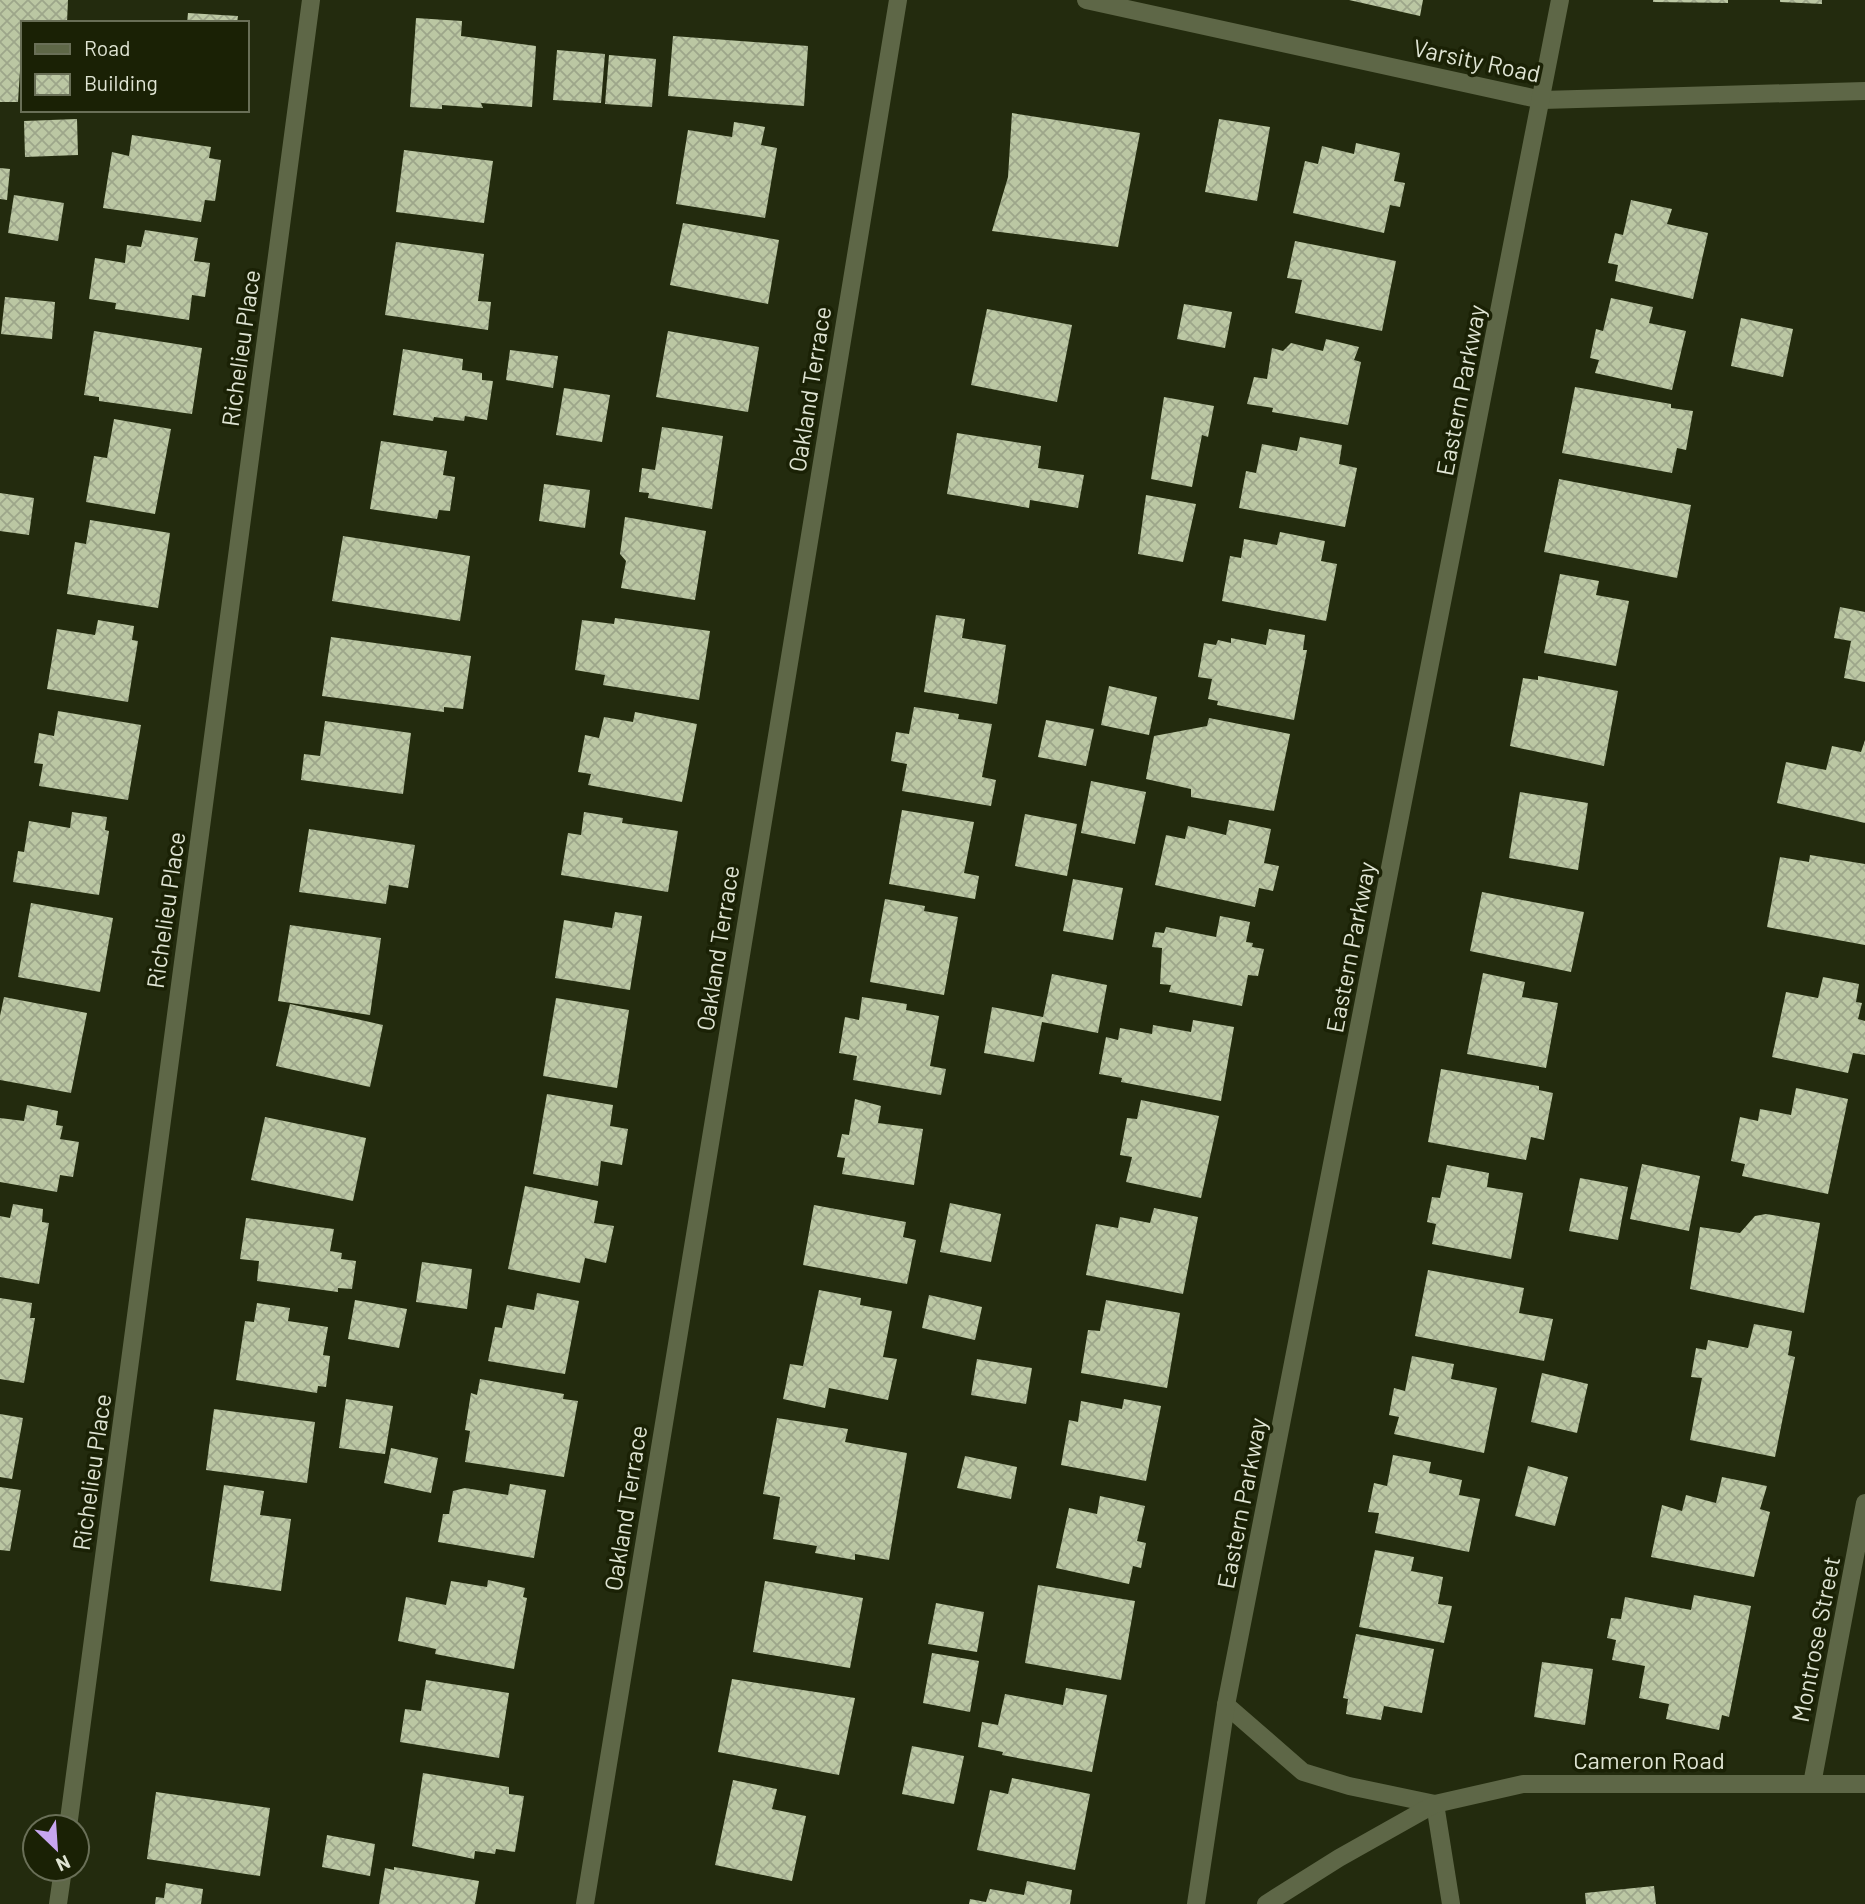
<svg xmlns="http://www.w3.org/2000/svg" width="1865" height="1904" font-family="Barlow,sans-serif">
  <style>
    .building { fill: url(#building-cross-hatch) }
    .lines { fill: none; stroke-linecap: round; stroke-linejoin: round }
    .minor { stroke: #5e6747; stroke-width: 18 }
    .labels { text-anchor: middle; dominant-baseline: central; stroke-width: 7; stroke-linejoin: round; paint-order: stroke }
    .street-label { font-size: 24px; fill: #dfe4d3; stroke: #1a2105 }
  </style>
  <defs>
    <pattern id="building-cross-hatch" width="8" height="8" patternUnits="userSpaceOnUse" patternTransform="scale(1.75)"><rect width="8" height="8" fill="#bbc7a3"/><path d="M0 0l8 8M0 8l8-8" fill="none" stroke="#9da68a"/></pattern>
  </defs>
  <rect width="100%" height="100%" fill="#232b0e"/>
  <!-- building -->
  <g class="building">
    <polygon points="0,0 68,0 67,23 23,23 18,102 0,102"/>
    <polygon points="1349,0 1423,0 1420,16"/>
    <polygon points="1653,0 1728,0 1728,3 1653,2"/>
    <polygon points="1780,0 1822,0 1822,4 1780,2"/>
    <polygon points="188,13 238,16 237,23 187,23"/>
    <polygon points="416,18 462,21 461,36 536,46 532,107 481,103 483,108 442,105 442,109 410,107"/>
    <polygon points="673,36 808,46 804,106 668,96"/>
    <polygon points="557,50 605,54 601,103 553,100"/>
    <polygon points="609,55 656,59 652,107 605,104"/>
    <polygon points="1012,113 1140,133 1118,247 992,231 1008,177"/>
    <polygon points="77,119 78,155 25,157 24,121"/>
    <polygon points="1219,119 1270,127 1257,201 1205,192"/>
    <polygon points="734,122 765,127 761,145 777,148 765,218 676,204 688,130 732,137"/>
    <polygon points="132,135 211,147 209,158 221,160 215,201 205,200 201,222 103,208 112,152 129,156"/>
    <polygon points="1356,143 1400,153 1394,181 1405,183 1400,207 1390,205 1384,233 1293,213 1305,161 1318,164 1322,146 1354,154"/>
    <polygon points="404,150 493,161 484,223 396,212"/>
    <polygon points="0,168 10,169 7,200 0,199"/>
    <polygon points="14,195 64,203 58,241 8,233"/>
    <polygon points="1631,200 1672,209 1667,224 1708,233 1693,299 1615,281 1618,265 1608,263 1615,233 1623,235"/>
    <polygon points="683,223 779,240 768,304 670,285"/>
    <polygon points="145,230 198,238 194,261 210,263 205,297 192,295 189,320 115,309 116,303 89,299 95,258 125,263 127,245 141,247"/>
    <polygon points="1295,241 1396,261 1382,331 1295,313 1302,280 1287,278"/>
    <polygon points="396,242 484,254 478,301 491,302 488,330 385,315"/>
    <polygon points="5,297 55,302 52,339 1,334"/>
    <polygon points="1611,298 1653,307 1649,323 1686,331 1672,390 1595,373 1599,360 1590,358 1596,329 1603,331"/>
    <polygon points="1184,304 1232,312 1225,348 1177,339"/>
    <polygon points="987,309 1072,325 1057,402 971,385"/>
    <polygon points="1741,318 1793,329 1783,377 1731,366"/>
    <polygon points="94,331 202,348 192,414 99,401 99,397 84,395"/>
    <polygon points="668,331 759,347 748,412 656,397"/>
    <polygon points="1326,339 1359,347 1354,360 1361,362 1348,425 1272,412 1273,408 1247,404 1254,377 1267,379 1272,348 1283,351 1291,343 1323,351"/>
    <polygon points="403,349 463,359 462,370 482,373 482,380 493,381 487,420 465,416 464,421 434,417 433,421 393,415"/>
    <polygon points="510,350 558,356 553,388 506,380"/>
    <polygon points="1575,387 1671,404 1671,408 1693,411 1686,450 1677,448 1672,473 1562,453"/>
    <polygon points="564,388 610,395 602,442 556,435"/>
    <polygon points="1164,397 1214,406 1208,437 1202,435 1192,487 1151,479"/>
    <polygon points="114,419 171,429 155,514 86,502 94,456 107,458"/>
    <polygon points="662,427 723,436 712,509 648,498 649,493 639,492 642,468 655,470"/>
    <polygon points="957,433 1041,446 1038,468 1084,475 1078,508 1030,500 1029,508 947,494"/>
    <polygon points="1300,437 1342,445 1339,464 1357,468 1345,527 1239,508 1246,471 1256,473 1262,444 1297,451"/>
    <polygon points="381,441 447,451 443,475 455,477 450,511 439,510 437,519 370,509"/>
    <polygon points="1559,479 1691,505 1677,578 1544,552"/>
    <polygon points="544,484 590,490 585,528 539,521"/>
    <polygon points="0,493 34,498 29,535 0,531"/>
    <polygon points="1146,495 1196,504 1183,562 1138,554"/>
    <polygon points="625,517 706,531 695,600 621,588 626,561 620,554"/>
    <polygon points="90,520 170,533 158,608 67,594 75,542 86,544"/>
    <polygon points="1280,532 1325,541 1321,561 1337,564 1326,621 1222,601 1230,556 1241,558 1244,539 1277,545"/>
    <polygon points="343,536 470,556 460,621 332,601"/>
    <polygon points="1560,574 1599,581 1596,595 1629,601 1616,666 1544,653"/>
    <polygon points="1840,607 1865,612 1865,682 1844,678 1851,641 1834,638"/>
    <polygon points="936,615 965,619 962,638 1006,645 997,704 924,692"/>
    <polygon points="615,618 710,631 699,700 603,685 605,675 575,670 582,620 614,624"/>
    <polygon points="98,620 134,626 132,640 138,641 128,702 47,689 57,629 95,635"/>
    <polygon points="1269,629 1305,635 1303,650 1307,650 1294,720 1217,705 1218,701 1208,699 1212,679 1198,677 1204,643 1216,645 1218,640 1231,643 1231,638 1266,645"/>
    <polygon points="331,637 471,656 463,709 444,707 444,712 322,696"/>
    <polygon points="1538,676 1618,691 1604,766 1510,746 1523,678 1538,680"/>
    <polygon points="1109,686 1157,697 1149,735 1101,725"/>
    <polygon points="914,707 959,714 958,719 992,724 982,777 996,780 991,806 902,791 907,764 891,761 896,732 909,734"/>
    <polygon points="58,711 141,725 128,800 39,786 43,764 34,763 39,733 54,736"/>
    <polygon points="635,712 697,724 682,802 588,785 591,774 578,772 585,735 599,738 604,717 633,722"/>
    <polygon points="1209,718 1290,734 1274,811 1191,797 1191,789 1146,779 1154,736 1207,726"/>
    <polygon points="1046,720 1094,729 1086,766 1038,757"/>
    <polygon points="325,721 411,733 403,794 301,780 304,754 320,756"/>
    <polygon points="1865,740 1865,823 1777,803 1786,762 1826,770 1832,746 1861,752"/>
    <polygon points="1091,781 1146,792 1135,844 1081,833"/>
    <polygon points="1520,792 1588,803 1578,870 1509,858"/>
    <polygon points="902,810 974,822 964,873 979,876 975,899 889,884"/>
    <polygon points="72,812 107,817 105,830 109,831 99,895 13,882 18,851 24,852 29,821 70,828"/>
    <polygon points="584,812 623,818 622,823 678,831 668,892 561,875 568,833 581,835"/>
    <polygon points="1025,814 1077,824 1067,876 1015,866"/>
    <polygon points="1229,820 1271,829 1264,863 1279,866 1273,891 1259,888 1255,907 1155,885 1166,835 1185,839 1188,826 1226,835"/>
    <polygon points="309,829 415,845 408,888 389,885 386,904 299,892"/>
    <polygon points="1810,855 1865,864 1865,945 1767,927 1780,857 1809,862"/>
    <polygon points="1073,879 1123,888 1113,940 1063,931"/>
    <polygon points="1482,892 1584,912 1571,972 1470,951"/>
    <polygon points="885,899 925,906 924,911 958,917 944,995 870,982"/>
    <polygon points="31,903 113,918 100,992 18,977"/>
    <polygon points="615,912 642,916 630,990 555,978 564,920 612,928"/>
    <polygon points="1220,916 1250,922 1246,942 1253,943 1252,947 1264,949 1258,976 1248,975 1242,1006 1169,992 1171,985 1160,984 1162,948 1152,947 1155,932 1164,933 1166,927 1216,937"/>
    <polygon points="290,925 381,938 370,1015 278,1001"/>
    <polygon points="1483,973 1525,982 1522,997 1558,1003 1546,1068 1467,1054"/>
    <polygon points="1052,974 1107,985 1098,1033 1042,1022 1034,1062 984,1053 992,1007 1043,1017"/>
    <polygon points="1823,977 1859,984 1856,1002 1862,1003 1858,1019 1865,1021 1865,1055 1853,1053 1848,1073 1772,1057 1786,992 1818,998"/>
    <polygon points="4,997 87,1013 71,1093 0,1080 0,1016"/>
    <polygon points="862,997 907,1004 906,1010 939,1016 930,1066 946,1069 941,1095 853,1080 857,1056 839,1053 845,1017 859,1020"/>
    <polygon points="556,998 629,1010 617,1088 543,1076"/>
    <polygon points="290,1004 383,1025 370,1087 276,1066"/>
    <polygon points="1193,1020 1234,1027 1221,1101 1121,1082 1122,1078 1099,1074 1106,1037 1118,1040 1120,1028 1152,1034 1153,1025 1191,1032"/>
    <polygon points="1441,1069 1539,1086 1539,1090 1553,1093 1544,1140 1531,1137 1526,1160 1428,1142"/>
    <polygon points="1796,1088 1848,1099 1828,1194 1742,1176 1745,1164 1731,1161 1740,1117 1758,1121 1760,1109 1791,1115"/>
    <polygon points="547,1094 613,1105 610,1126 628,1129 622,1165 601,1161 598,1186 533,1174"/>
    <polygon points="855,1099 881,1106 878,1123 923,1129 914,1185 842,1174 845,1158 837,1157 842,1134 849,1135"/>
    <polygon points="1141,1100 1219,1116 1201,1198 1126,1182 1132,1157 1120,1155 1127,1118 1137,1119"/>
    <polygon points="27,1105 58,1111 56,1125 63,1126 60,1139 79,1142 73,1177 60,1175 57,1192 0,1182 0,1118 24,1121"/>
    <polygon points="265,1117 366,1138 353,1201 251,1180"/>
    <polygon points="1642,1164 1700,1176 1689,1231 1630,1219"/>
    <polygon points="1447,1165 1489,1173 1487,1187 1523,1193 1511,1259 1432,1244 1436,1224 1427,1222 1432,1197 1440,1198"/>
    <polygon points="1580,1178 1628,1187 1618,1240 1569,1231"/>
    <polygon points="525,1186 598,1201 594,1223 614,1226 606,1263 585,1258 580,1283 508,1269"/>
    <polygon points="950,1203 1001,1214 991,1262 940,1252"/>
    <polygon points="13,1204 43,1209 42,1222 49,1223 39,1284 0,1277 0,1216 10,1218"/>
    <polygon points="814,1205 906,1222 903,1237 916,1240 907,1284 803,1265"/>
    <polygon points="1154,1208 1198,1217 1183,1294 1086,1275 1096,1224 1118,1228 1120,1217 1150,1223"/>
    <polygon points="1766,1214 1820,1223 1804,1313 1690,1289 1700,1227 1740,1233 1755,1216"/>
    <polygon points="246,1218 334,1229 330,1251 342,1253 341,1259 356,1261 352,1289 338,1288 338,1292 257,1281 259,1261 240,1259"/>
    <polygon points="422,1262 472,1269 467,1309 416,1302"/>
    <polygon points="1428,1270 1524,1288 1519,1313 1553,1319 1544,1361 1415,1336"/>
    <polygon points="819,1290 861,1298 860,1305 892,1311 883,1357 897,1359 888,1400 829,1388 825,1408 783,1399 790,1364 803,1366"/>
    <polygon points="537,1293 579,1301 565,1374 488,1361 495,1327 502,1328 507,1305 534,1310"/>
    <polygon points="929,1295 982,1307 975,1340 922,1328"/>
    <polygon points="0,1298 32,1303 30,1318 35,1318 24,1383 0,1379"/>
    <polygon points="355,1300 407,1309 399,1348 348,1339"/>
    <polygon points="1106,1300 1180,1313 1167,1388 1081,1373 1088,1330 1100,1331"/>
    <polygon points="257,1303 290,1308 288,1321 328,1327 323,1355 330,1356 326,1387 318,1386 317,1393 236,1380 245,1321 254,1322"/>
    <polygon points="1754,1324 1792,1331 1788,1355 1795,1357 1775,1457 1690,1440 1702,1378 1691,1377 1696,1348 1706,1350 1708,1340 1748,1348"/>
    <polygon points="1412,1356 1454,1364 1451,1379 1497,1388 1484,1453 1394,1434 1399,1417 1389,1415 1394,1388 1405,1391"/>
    <polygon points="977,1359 1032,1368 1026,1404 971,1395"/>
    <polygon points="1542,1373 1588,1384 1577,1433 1531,1422"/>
    <polygon points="480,1379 564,1394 563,1399 578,1401 564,1477 465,1462 470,1431 465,1430 471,1393 477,1395"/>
    <polygon points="346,1399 393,1406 385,1454 339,1448"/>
    <polygon points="1124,1399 1161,1406 1146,1481 1061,1465 1069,1420 1078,1422 1081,1401 1122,1409"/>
    <polygon points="214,1409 315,1422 307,1483 206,1470"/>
    <polygon points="0,1414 23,1418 12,1479 0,1477"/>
    <polygon points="777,1418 848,1429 845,1442 907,1453 889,1560 855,1554 855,1560 815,1553 817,1546 773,1539 780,1497 763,1494"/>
    <polygon points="391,1448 438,1458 431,1493 384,1483"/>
    <polygon points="1393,1455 1431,1462 1429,1473 1462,1480 1459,1495 1480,1499 1469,1552 1375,1533 1379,1513 1368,1512 1374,1483 1387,1486"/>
    <polygon points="965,1456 1017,1467 1011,1499 957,1488"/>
    <polygon points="1528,1466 1568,1477 1555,1526 1515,1516"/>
    <polygon points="1722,1477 1767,1486 1760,1509 1770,1512 1754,1577 1651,1557 1662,1505 1682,1511 1686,1495 1716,1503"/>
    <polygon points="510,1484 546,1490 534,1558 438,1542 443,1514 449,1514 453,1491 465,1488 508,1495"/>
    <polygon points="224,1485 264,1491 260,1515 291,1519 281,1591 210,1581"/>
    <polygon points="0,1487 21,1490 10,1551 0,1550"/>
    <polygon points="1100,1496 1145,1506 1137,1541 1146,1543 1141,1568 1133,1566 1129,1584 1056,1568 1069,1508 1097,1514"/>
    <polygon points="1375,1550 1414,1557 1411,1571 1443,1577 1438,1604 1452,1606 1444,1643 1359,1627"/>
    <polygon points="488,1580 525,1588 523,1597 527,1598 514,1669 435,1654 436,1649 398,1641 406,1597 446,1605 451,1581 487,1587"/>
    <polygon points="765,1581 863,1598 850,1668 753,1652"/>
    <polygon points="1038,1585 1135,1601 1121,1680 1025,1663"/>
    <polygon points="1694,1595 1751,1606 1729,1717 1722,1715 1719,1730 1666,1719 1669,1704 1639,1698 1645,1666 1612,1660 1616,1640 1607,1638 1611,1618 1621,1619 1625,1597 1691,1610"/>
    <polygon points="936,1603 984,1612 977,1652 928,1644"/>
    <polygon points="1356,1634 1434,1649 1422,1713 1384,1706 1381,1720 1346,1714 1348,1699 1343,1698"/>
    <polygon points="932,1653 979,1661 970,1712 923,1703"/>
    <polygon points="1542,1662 1593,1669 1585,1725 1534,1717"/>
    <polygon points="732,1679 855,1698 839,1775 718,1752"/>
    <polygon points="426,1680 509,1693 499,1758 400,1742 405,1709 421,1711"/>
    <polygon points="1066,1688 1107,1695 1092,1772 1002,1755 1003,1752 978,1747 982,1722 998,1725 1005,1694 1063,1705"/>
    <polygon points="912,1746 964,1756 954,1804 902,1794"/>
    <polygon points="423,1773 509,1787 509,1794 524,1796 515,1852 496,1849 495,1854 475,1851 474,1859 412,1846"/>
    <polygon points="1012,1778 1090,1794 1075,1870 977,1850 990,1790 1008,1794"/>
    <polygon points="733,1780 777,1789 772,1809 806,1816 792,1881 715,1865"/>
    <polygon points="156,1792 270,1808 260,1876 147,1859"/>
    <polygon points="327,1835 375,1844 370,1876 322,1867"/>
    <polygon points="394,1867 479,1881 475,1904 379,1904 385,1868 394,1870"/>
    <polygon points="1027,1881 1072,1890 1070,1904 969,1904 970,1899 986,1902 990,1889 1024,1895"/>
    <polygon points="166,1883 203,1889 201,1904 155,1904 156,1897 164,1898"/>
    <polygon points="1654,1886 1656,1904 1586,1904 1585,1893"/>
  </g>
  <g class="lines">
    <!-- minor -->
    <g class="minor">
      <polyline points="1086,0 1542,100 1865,91"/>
      <polyline points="1226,1705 1303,1772 1349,1786 1435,1804"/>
      <polyline points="1812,1784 1865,1503"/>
      <polyline points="1435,1804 1451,1904"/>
      <polyline points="68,1827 311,0"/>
      <polyline points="58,1904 63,1869"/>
      <polyline points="585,1904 898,0"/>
      <polyline points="1196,1904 1226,1705 1560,0"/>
      <polyline points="1266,1904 1339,1858 1435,1804 1523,1784 1865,1784"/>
    </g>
  </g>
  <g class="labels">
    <!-- street labels -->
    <g class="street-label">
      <text transform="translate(1477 60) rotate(12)">Varsity Road</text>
      <text transform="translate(240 348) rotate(-82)">Richelieu Place</text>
      <text transform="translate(809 389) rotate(-81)">Oakland Terrace</text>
      <text transform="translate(1460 390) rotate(-79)">Eastern Parkway</text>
      <text transform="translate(165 910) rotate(-82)">Richelieu Place</text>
      <text transform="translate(1350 947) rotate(-79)">Eastern Parkway</text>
      <text transform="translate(717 948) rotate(-81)">Oakland Terrace</text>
      <text transform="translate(91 1472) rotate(-82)">Richelieu Place</text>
      <text transform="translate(1241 1503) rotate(-79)">Eastern Parkway</text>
      <text transform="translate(625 1508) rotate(-81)">Oakland Terrace</text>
      <text transform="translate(1815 1639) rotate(-79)">Montrose Street</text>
      <text x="1649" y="1759">Cameron Road</text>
    </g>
  </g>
  <!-- legend -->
  <rect x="21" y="21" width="228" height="91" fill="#1a2105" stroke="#696f57" stroke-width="2"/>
  <rect x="35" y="44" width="35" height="10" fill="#5e6747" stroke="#696f57" stroke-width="2"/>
  <text x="84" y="56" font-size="21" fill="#dfe4d3">Road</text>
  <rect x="35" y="74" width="35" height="21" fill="url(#building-cross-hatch)" stroke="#696f57" stroke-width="2"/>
  <text x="84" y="91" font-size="21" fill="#dfe4d3">Building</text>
  <!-- north arrow -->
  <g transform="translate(56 1848) rotate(155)"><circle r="33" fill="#1a2105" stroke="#696f57" stroke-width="2"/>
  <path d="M0-5L12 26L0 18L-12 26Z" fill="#c7a6f0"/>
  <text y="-10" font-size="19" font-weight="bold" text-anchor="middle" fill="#dfe4d3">N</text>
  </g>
</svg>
